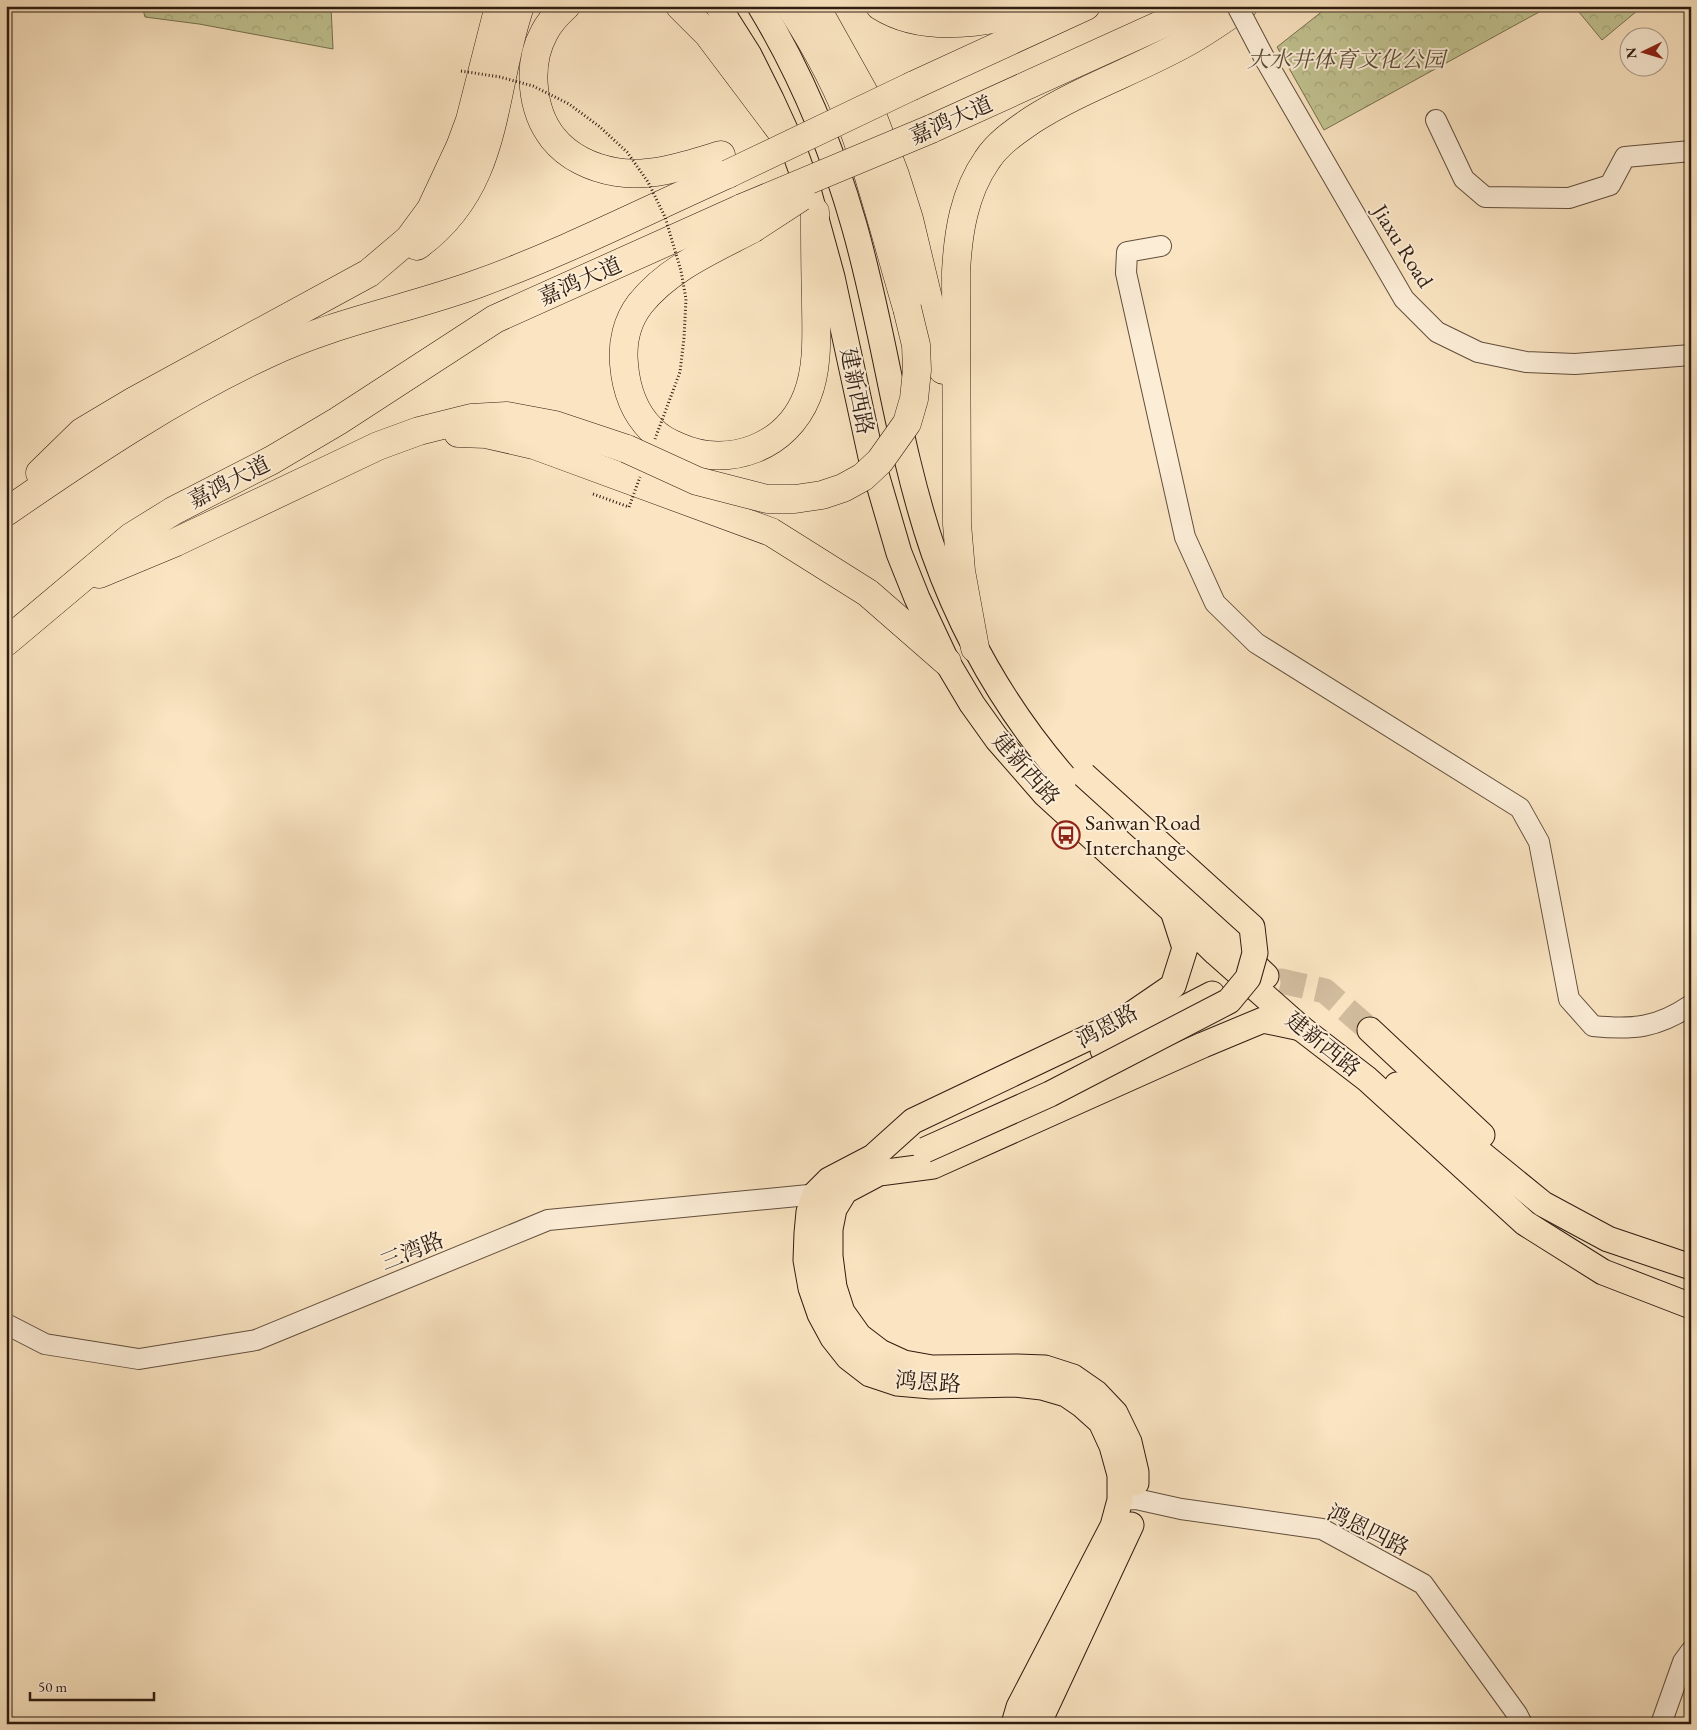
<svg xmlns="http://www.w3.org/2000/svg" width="1697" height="1730" font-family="'EB Garamond','Noto Serif SC',serif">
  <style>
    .park { fill: url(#park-crowns); stroke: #787050 }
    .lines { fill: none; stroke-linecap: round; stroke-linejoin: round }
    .major-tunnel { stroke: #d1bc9e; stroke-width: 25; stroke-dasharray: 25 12; stroke-linecap: butt }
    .minor-casing { stroke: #624e3c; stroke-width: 22 }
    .major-casing { stroke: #2f1c10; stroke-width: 27 }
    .highway-casing { stroke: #2f1c10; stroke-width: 29 }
    .path { stroke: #2f1c10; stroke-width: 3; stroke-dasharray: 1 2.5; stroke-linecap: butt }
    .minor { stroke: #fcedd7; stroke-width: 20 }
    .major { stroke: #fae4c1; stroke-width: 25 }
    .highway { stroke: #fae4c1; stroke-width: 28 }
    .minor-bridge-casing { stroke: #624e3c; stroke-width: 22; stroke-linecap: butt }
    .major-bridge-casing { stroke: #2f1c10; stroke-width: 27; stroke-linecap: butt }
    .highway-bridge-casing { stroke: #2f1c10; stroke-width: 29; stroke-linecap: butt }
    .path-bridge { stroke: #2f1c10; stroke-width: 3; stroke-dasharray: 1 2.5; stroke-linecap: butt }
    .minor-bridge { stroke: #fcedd7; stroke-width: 20 }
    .major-bridge { stroke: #fae4c1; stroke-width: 25 }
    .highway-bridge { stroke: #fae4c1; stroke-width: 28 }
    .labels { text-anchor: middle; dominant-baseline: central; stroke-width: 4; stroke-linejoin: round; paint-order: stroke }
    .park-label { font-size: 22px; font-style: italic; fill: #5b4e37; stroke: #fcedd7 }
    .street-label { font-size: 22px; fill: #2f1c10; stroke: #fcedd7 }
    .poi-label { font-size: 22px; fill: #2f1c10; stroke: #fcedd7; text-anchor: start }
  </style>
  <defs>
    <pattern id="park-crowns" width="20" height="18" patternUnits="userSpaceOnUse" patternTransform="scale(1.25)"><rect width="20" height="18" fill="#c1c391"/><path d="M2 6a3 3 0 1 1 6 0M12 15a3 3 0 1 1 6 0" fill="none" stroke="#a6a77c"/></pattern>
  </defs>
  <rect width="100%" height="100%" fill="#fae4c1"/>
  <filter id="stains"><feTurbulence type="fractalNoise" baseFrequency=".004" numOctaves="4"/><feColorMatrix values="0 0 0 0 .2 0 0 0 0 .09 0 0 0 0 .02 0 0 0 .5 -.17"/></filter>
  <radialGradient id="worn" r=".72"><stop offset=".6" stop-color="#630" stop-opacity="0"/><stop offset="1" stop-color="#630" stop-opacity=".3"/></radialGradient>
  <!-- park -->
  <g class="park">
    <polygon points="142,6 331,6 333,49 199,24 145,17"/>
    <polygon points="1329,6 1550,6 1324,130 1277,47"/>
    <polygon points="1574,6 1643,6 1602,40"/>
  </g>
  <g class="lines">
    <!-- major-tunnel -->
    <polyline class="major-tunnel" points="1244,988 1281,981 1325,991 1370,1030"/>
    <!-- minor casing -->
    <g class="minor-casing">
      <g id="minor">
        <polyline points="1266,61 1404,299 1437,332 1478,352 1526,362 1575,364 1691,355"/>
        <polyline points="1436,120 1464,179 1485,197 1569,198 1610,185 1625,157 1691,151"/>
        <path d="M1161,246L1127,252L1126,273L1185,537L1215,603L1256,643L1520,808L1539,842L1569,999L1593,1026C1633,1030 1657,1028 1691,1005"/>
        <polyline points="6,1324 45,1344 139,1359 256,1340 548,1220 829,1193"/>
        <polyline points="1120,1500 1136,1499 1181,1509 1322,1529 1423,1584 1517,1714 1522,1724"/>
        <polyline points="1661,1724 1683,1662 1691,1651"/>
      </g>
    </g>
    <!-- major casing -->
    <g class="major-casing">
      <g id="major">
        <polyline points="718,6 749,55 771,99 793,147 807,186 832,277 871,457 899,553 917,598 947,662 972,704 997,739 1045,794 1173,911 1216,953 1302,1029 1367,1079 1525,1223 1603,1272 1691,1306"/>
        <path d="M760,6C801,74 832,148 854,225C885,333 897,446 934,553C966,643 1016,726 1081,796L1266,976"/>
        <polyline points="1370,1030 1482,1135"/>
        <polyline points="1103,1050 1212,994"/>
        <polyline points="1397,1085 1543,1204 1608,1239 1691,1267"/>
        <polyline points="1136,1483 1136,1472 1129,1442 1115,1413 1096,1393 1073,1377 1045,1368 1017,1367 932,1368 904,1363 880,1352 859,1336 842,1312 834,1287 830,1256 830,1229 834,1209 845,1191 879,1173 933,1166 1203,1045 1263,1020 1301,1028"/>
        <polyline points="1014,1724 1019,1707 1113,1526 1120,1500 1120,1475 1112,1446 1101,1422 1082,1405 1066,1394 1042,1387 1015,1384 931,1386 897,1383 870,1374 848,1357 833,1338 820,1314 811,1288 806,1260 807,1233 809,1212 815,1194 829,1180 873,1157 913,1121 1119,1023 1173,986 1185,948 1174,914"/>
        <polyline points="1038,1724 1131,1525"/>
      </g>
    </g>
    <!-- highway casing -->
    <g class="highway-casing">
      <g id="highway">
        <path d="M566,6C557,14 549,23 544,33C527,64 531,110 553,138C568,157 592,168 616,172C651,178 688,165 721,155"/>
        <polyline points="680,6 708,34 793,147"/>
        <path d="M790,6C816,46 840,90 856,136C875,192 890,251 907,308"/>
        <path d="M880,6C927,36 996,21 1045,6"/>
        <polyline points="816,7 863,91 895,175 909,219 939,344 943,370"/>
        <polyline points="912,86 1086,6"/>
        <polyline points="931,129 1202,6"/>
        <path d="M752,229C712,250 669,268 640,304C627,321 622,343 624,364C626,389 633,411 651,429C658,437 669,443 679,447C729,469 787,447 807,396C819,366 816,331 816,299C815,270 815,241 815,212"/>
        <path d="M417,246C501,185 490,94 520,6"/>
        <polyline points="458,433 486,434 534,445 771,532 868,593 947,662"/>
        <polyline points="40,473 82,432 134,401 369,273 409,239 431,209 460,147 470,120 499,6"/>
        <path d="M6,512C90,454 175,397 267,354C334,322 408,309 477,284C563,253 645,211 728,174"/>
        <polyline points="99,574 176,542 378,446 419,431 471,418 507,416 555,425 627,449"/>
        <polyline points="6,642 131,537 173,511 272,460 338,421 495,319 742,208"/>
        <path d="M975,648L961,571L957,524L956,272C958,233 964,193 987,160C998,143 1016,131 1032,120C1082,88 1138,70 1189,41C1207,31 1225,18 1243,6"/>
      </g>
    </g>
    <!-- path -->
    <polyline class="path" points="593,494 629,507"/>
    <!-- minor -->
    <use href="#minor" class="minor"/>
    <!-- major -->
    <use href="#major" class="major"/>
    <!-- highway -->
    <use href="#highway" class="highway"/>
    <!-- minor-bridge casing -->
    <g class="minor-bridge-casing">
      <polyline id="minor-bridge" points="1237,6 1266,61"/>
    </g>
    <!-- major-bridge casing -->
    <g class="major-bridge-casing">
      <polyline id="major-bridge" points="925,1150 1050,1094 1229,1001 1248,978 1255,953 1252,927 1084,775"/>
    </g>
    <!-- highway-bridge casing -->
    <g class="highway-bridge-casing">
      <g id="highway-bridge">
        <polyline points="728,174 912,86"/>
        <polyline points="742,208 931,129"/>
        <polyline points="752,229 801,197"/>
        <polyline points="627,449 697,481 767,499 795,499 822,495 843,488 863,477 880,461 907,423 914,399 917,370 916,345 907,308"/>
      </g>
    </g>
    <!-- path-bridge -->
    <g class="path-bridge">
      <polyline points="461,71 500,77 533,86 569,104 600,127 627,152 648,182 665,217 681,271 686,299 684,338 680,372 655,439"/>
      <polyline points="629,507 640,477"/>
    </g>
    <!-- minor-bridge -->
    <use href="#minor-bridge" class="minor-bridge"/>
    <!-- major-bridge -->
    <use href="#major-bridge" class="major-bridge"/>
    <!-- highway-bridge -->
    <use href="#highway-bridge" class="highway-bridge"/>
  </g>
  <!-- icons -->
  <defs>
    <g id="bus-ring" transform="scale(1.4375)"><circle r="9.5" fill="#fcedd7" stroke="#8f2418" stroke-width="1.5"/><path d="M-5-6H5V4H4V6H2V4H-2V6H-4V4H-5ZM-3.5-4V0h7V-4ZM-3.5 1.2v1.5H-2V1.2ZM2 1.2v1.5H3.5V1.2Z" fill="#8f2418"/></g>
  </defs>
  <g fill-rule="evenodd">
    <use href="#bus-ring" x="1066" y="835"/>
  </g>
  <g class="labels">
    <!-- park labels -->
    <g class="park-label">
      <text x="1346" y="59">大水井体育文化公园</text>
    </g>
    <!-- street labels -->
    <g class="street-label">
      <text transform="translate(951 120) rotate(-24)">嘉鸿大道</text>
      <text transform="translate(1403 246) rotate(58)">Jiaxu Road</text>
      <text transform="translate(580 281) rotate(-24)">嘉鸿大道</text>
      <text transform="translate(857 391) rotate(78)">建新西路</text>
      <text transform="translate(229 482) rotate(-27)">嘉鸿大道</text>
      <text transform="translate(1026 769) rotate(48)">建新西路</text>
      <text transform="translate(1107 1026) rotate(-29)">鸿恩路</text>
      <text transform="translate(1323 1044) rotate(39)">建新西路</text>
      <text transform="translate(412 1251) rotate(-22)">三湾路</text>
      <text transform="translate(928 1382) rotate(4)">鸿恩路</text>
      <text transform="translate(1368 1530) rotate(26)">鸿恩四路</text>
    </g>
    <!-- poi labels -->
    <g class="poi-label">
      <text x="1085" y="822">Sanwan Road<tspan x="1085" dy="25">Interchange</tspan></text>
    </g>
  </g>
  <!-- margin -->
  <rect width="1697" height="1730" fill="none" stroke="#fae4c1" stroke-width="25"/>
  <rect x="8" y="8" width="1682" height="1715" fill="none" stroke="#2f1c10" stroke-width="2.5"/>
  <rect x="12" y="12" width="1672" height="1705" fill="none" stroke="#2f1c10"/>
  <!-- north arrow -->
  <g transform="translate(1644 52) rotate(265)"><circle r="24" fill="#fcedd7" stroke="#aa9987"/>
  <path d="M0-4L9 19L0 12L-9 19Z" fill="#8f2418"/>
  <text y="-8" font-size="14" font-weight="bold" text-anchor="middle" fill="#2f1c10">N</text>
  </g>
  <!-- scale -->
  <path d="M30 1692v8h124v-8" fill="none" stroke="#2f1c10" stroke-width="2.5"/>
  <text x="38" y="1692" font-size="15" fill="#2f1c10" stroke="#fcedd7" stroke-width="4" paint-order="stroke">50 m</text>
  <rect width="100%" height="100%" filter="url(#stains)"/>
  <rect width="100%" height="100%" fill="url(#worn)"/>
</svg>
